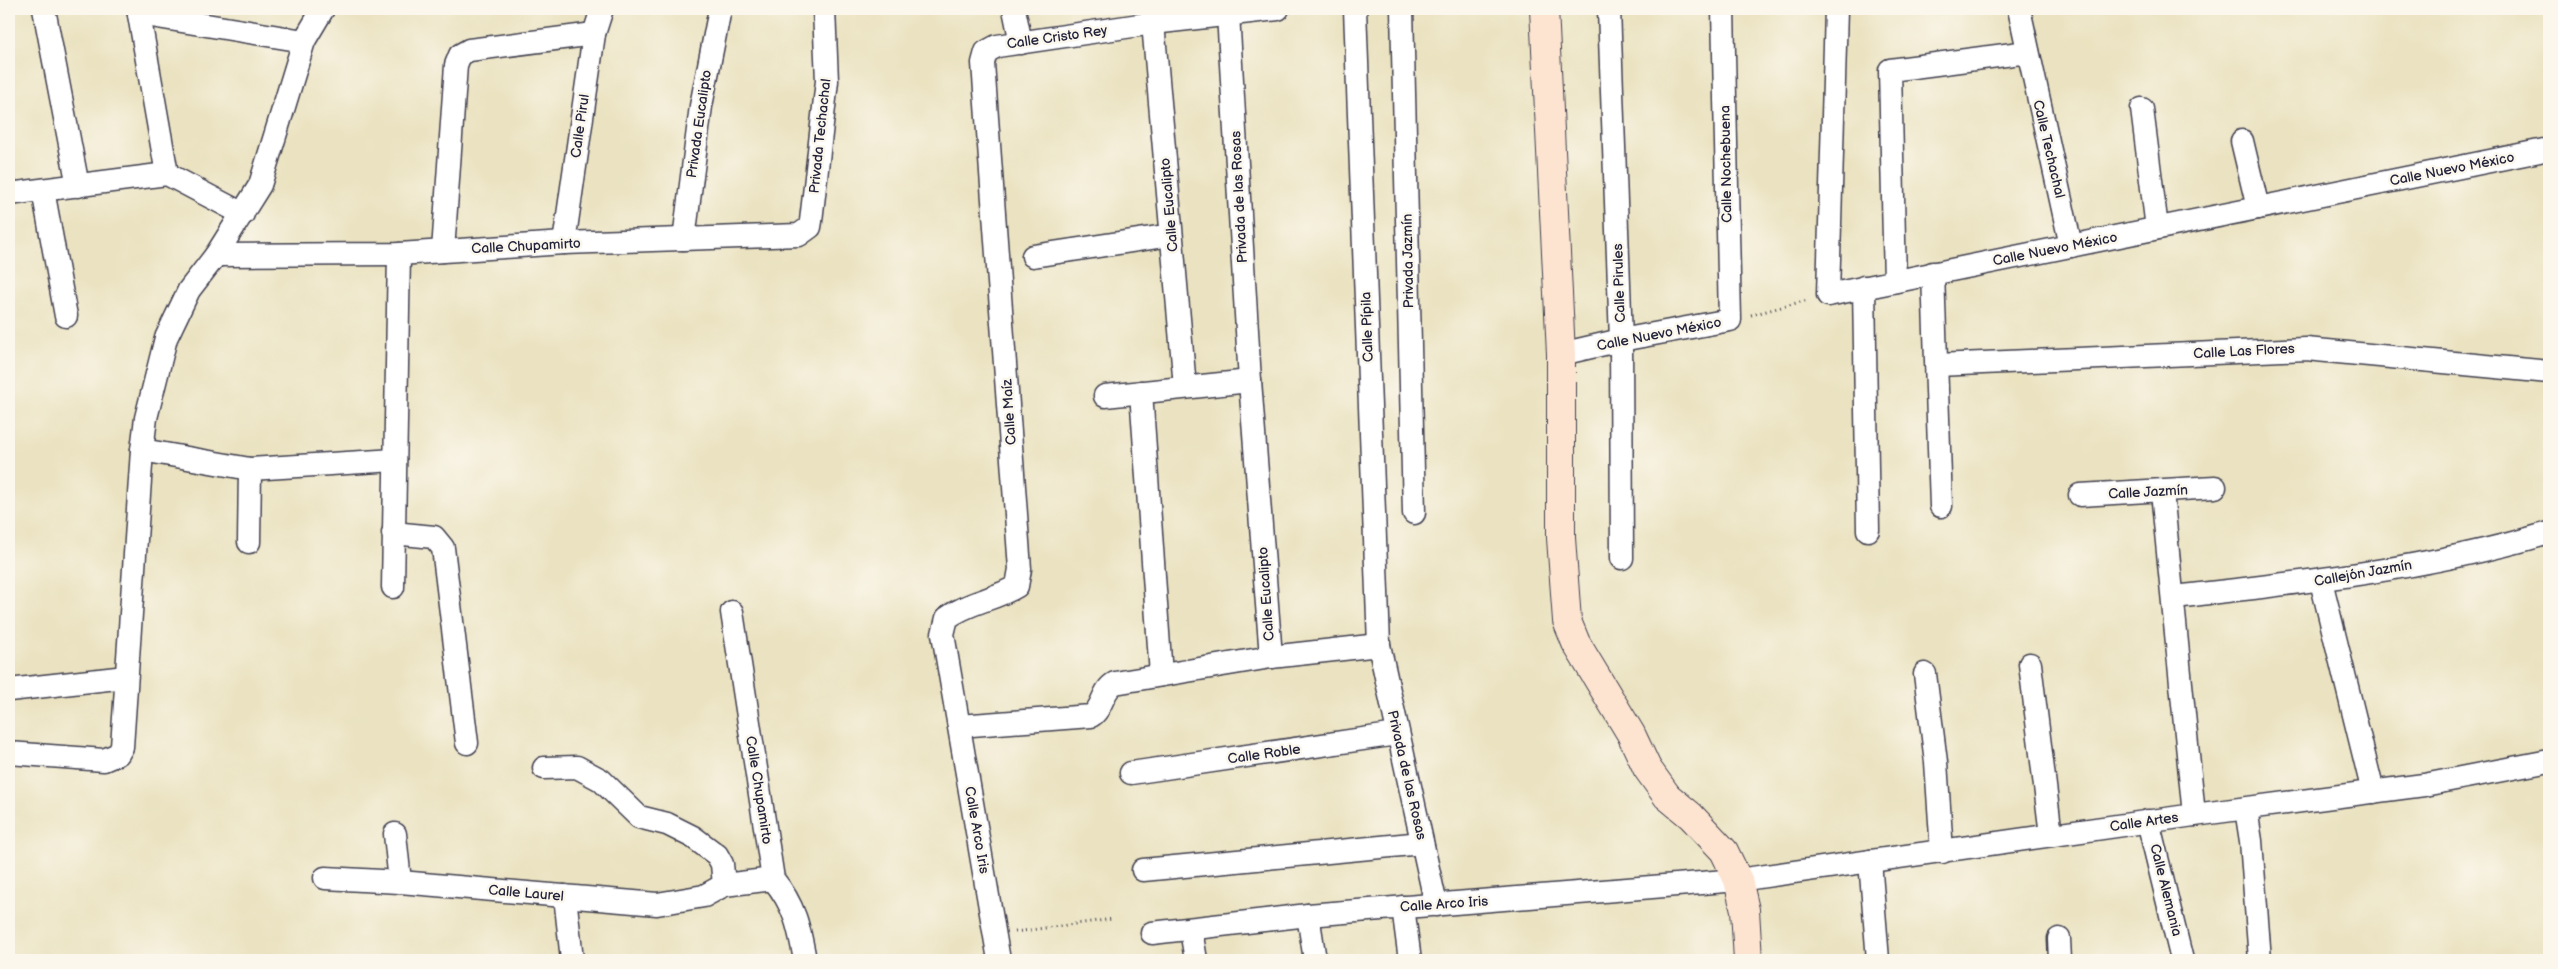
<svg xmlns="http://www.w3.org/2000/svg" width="2558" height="969" font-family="'Balsamiq Sans',sans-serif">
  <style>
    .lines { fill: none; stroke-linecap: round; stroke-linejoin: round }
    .street-casing { stroke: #403f4f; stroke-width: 25 }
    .secondary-casing { stroke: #403f4f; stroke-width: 30 }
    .path { stroke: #403f4f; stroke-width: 3; stroke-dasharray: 1 4; stroke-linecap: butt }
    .street { stroke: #fff; stroke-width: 22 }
    .secondary { stroke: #fde4d1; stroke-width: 28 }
    .labels { text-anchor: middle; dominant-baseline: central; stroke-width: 5; stroke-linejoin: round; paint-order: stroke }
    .street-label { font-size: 14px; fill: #22223b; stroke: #fbf7ec }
  </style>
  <rect width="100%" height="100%" fill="#fbf7ec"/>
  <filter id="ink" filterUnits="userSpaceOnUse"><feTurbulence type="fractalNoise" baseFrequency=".02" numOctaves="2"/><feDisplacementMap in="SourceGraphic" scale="10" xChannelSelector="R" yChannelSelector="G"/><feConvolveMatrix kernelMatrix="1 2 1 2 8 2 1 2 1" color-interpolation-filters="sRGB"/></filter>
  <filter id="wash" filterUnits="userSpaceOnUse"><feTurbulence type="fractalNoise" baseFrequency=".0096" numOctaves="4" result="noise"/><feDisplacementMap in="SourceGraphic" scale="20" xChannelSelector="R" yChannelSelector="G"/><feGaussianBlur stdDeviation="1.12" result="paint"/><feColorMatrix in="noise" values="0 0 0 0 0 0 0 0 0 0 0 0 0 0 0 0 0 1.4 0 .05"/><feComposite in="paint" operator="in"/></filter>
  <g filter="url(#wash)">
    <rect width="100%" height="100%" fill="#eae2c0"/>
  </g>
  <g filter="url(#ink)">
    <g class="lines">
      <!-- street casing -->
      <g class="street-casing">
        <g id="street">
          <polyline points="44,9 78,186"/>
          <polyline points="138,9 167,174"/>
          <polyline points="1014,9 1021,43"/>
          <polyline points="1355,9 1379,645 1436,905"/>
          <polyline points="1402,9 1414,513"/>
          <polyline points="1609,9 1621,340 1622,558"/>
          <polyline points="1836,9 1828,295 2549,149"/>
          <polyline points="2019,9 2071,246"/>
          <polyline points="139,14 304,41"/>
          <polyline points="1228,14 1250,381 1271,657"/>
          <polyline points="1153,23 1185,387"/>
          <polyline points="2142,109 2157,228"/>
          <polyline points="2242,141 2258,208"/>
          <polyline points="43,190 66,316"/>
          <polyline points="9,194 167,174 243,214"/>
          <polyline points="684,239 701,106 720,9"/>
          <polyline points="564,243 594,34 602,9"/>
          <polyline points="443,251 456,65 460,55 469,50 594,34"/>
          <polyline points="216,255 399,254 564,243 799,235 810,227 811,221 827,81 824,9"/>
          <polyline points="1033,256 1171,235"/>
          <polyline points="1933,273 1941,506"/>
          <polyline points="1895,281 1890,70 2028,52"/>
          <polyline points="1864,287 1868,530"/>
          <polyline points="1561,354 1621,340 1730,320 1723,9"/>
          <polyline points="1937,365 2306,349 2549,372"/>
          <polyline points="1141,392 1161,675"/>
          <polyline points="1105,396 1250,381"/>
          <polyline points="142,450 250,469 395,460"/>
          <polyline points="2162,492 2194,815"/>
          <polyline points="2080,495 2215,487"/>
          <polyline points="393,533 434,537 443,548 467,743"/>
          <polyline points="249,542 250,469"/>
          <polyline points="2321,581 2373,792"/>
          <polyline points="393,587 399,254"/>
          <path d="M2174,597C2300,583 2427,569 2549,533"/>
          <path d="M732,612L773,879C795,906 799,927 805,960"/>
          <polyline points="2030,664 2051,835"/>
          <polyline points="1925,674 1936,762 1942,852"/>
          <polyline points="9,690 126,677"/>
          <path d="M959,726L1091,716C1103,709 1102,690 1115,683L1271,657L1379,645"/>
          <polyline points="9,753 104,760 118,754 122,747 142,450 146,418 166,338 189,290 216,255 260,185 304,41 323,9"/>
          <polyline points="544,768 577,767 601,780 639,817 667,824 693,837 717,855 722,864 724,885 773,879"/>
          <polyline points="1131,773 1397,734"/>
          <polyline points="2246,809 2251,841 2260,960"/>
          <polyline points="2148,821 2182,960"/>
          <polyline points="395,834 400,882"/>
          <polyline points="1870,861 1878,960"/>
          <polyline points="1143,870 1422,843"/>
          <polyline points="325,878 400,882 657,904 704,896 724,885"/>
          <polyline points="565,896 572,960"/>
          <polyline points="1403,907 1410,960"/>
          <polyline points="1308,915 1315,960"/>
          <polyline points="1191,930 1196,960"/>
          <polyline points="1152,933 1308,915 1738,880 2194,815 2424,785 2549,761"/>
          <polyline points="2059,939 2060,960"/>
          <path d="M999,960L943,634L947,618C968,602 994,600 1017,586L1020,569L983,63L986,52L997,46L1153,23L1278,9"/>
        </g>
      </g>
      <!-- secondary casing -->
      <g class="secondary-casing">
        <polyline id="secondary" points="1544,9 1561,354 1561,538 1567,621 1576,643 1631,734 1647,768 1667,796 1691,816 1724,851 1738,880 1745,910 1748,960"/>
      </g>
      <!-- path -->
      <g class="path">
        <polyline points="1751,315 1808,300"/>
        <polyline points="1015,932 1113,919"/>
      </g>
      <!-- street -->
      <use href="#street" class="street"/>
      <!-- secondary -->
      <use href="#secondary" class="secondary"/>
    </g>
  </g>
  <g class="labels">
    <!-- street labels -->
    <g class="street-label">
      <text transform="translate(1057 37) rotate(-8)">Calle Cristo Rey</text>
      <text transform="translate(699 124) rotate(-82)">Privada Eucalipto</text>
      <text transform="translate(580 126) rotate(-82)">Calle Pirul</text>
      <text transform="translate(820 136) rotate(-84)">Privada Techachal</text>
      <text transform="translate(2049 149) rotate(77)">Calle Techachal</text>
      <text transform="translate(1726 164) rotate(-91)">Calle Nochebuena</text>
      <text transform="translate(2452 169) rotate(-11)">Calle Nuevo México</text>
      <text transform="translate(1239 197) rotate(-93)">Privada de las Rosas</text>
      <text transform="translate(1169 205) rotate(-95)">Calle Eucalipto</text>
      <text transform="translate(526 246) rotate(-3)">Calle Chupamirto</text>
      <text transform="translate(2055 249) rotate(-11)">Calle Nuevo México</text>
      <text transform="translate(1408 261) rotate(-91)">Privada Jazmín</text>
      <text transform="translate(1619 283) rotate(-92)">Calle Pirules</text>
      <text transform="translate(1367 327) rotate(-92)">Calle Pípila</text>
      <text transform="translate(1659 334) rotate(-11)">Calle Nuevo México</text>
      <text transform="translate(2244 351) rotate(-3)">Calle Las Flores</text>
      <text transform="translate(1009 412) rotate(-94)">Calle Maíz</text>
      <text transform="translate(2148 492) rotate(-3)">Calle Jazmín</text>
      <text transform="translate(2363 573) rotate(-10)">Callejón Jazmín</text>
      <text transform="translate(1266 594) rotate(-94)">Calle Eucalipto</text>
      <text transform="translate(1264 754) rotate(-8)">Calle Roble</text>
      <text transform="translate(1407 775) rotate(77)">Privada de las Rosas</text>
      <text transform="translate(759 790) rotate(81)">Calle Chupamirto</text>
      <text transform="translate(2144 822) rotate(-8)">Calle Artes</text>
      <text transform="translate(977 830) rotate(80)">Calle Arco Iris</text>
      <text transform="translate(2166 890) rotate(76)">Calle Alemania</text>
      <text transform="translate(526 893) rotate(5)">Calle Laurel</text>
      <text transform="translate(1444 904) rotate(-4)">Calle Arco Iris</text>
    </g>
  </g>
  <!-- margin -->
  <rect width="2558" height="969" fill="none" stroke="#fbf7ec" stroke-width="30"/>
</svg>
